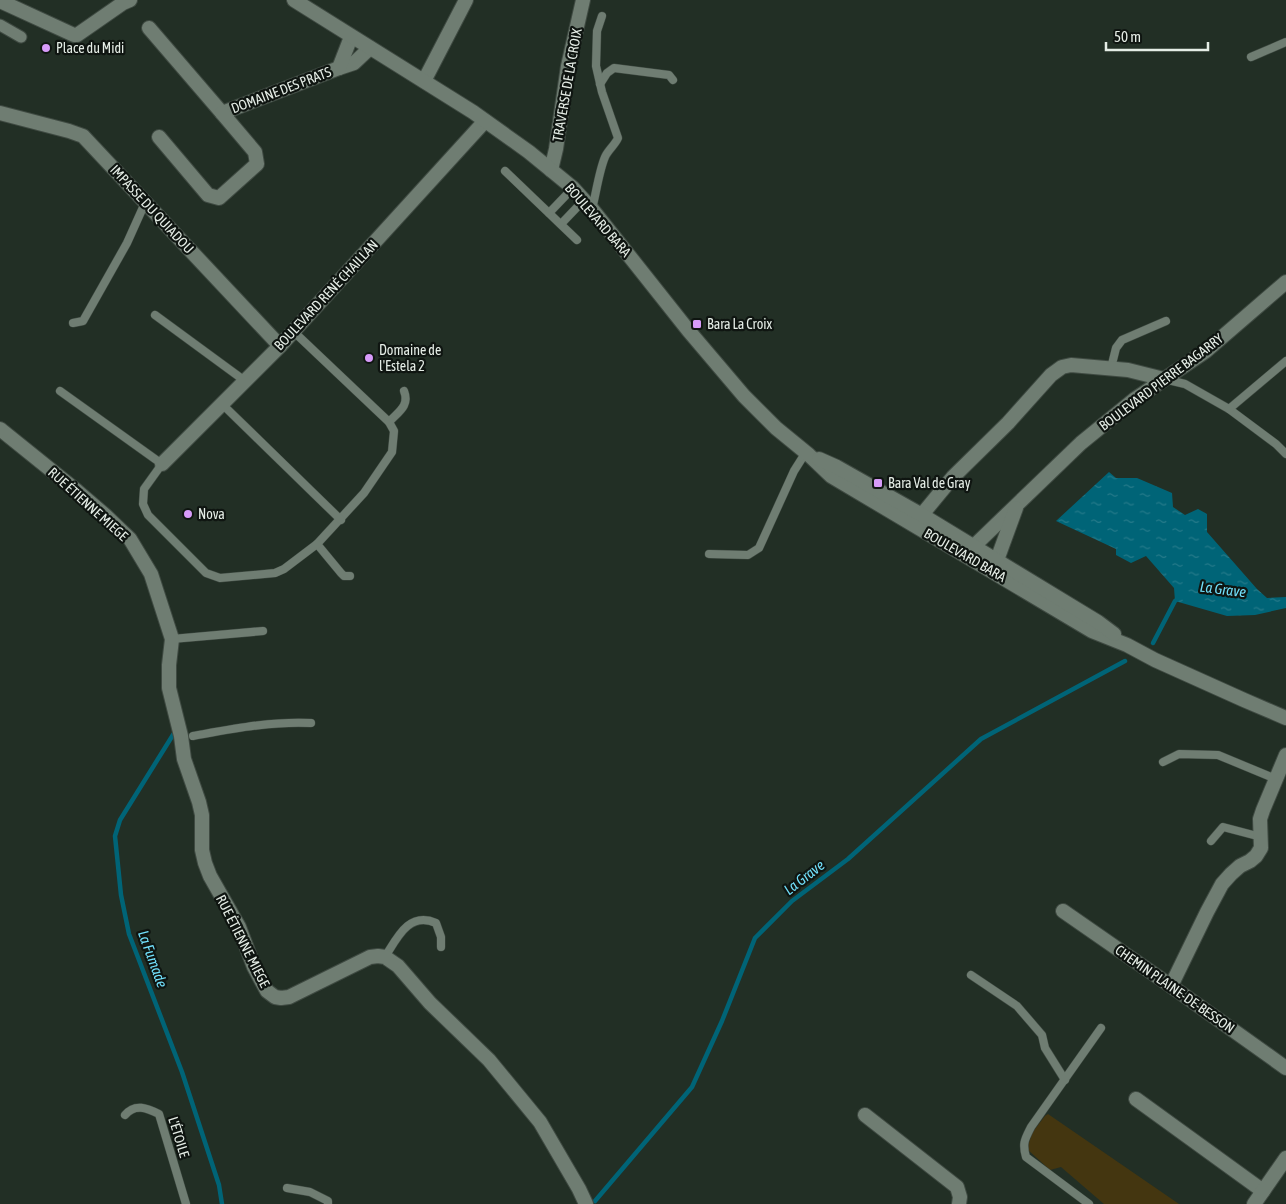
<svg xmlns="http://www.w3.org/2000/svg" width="1286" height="1204" font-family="'Asap Condensed',sans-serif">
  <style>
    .grass { fill: #443610 }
    .water { fill: url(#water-ripples) }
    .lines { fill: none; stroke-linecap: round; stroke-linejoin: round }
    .stream { stroke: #006477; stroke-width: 4.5 }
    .service-casing { stroke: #3f4a42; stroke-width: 9 }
    .pedestrian-casing { stroke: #3f4a42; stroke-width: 13 }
    .minor-casing { stroke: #3f4a42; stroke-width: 16 }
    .tertiary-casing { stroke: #3f4a42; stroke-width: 16 }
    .service { stroke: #6f7d72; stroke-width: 8 }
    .pedestrian { stroke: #6f7d72; stroke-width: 11 }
    .minor { stroke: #6f7d72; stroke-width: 14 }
    .tertiary { stroke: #6f7d72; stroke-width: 14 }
    .poi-dot { fill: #d79bf9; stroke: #0f1511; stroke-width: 2 }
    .labels { text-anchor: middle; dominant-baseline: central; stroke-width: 4.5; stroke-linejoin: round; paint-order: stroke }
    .poi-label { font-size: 14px; fill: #e5ede6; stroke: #0f1511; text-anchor: start }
    .street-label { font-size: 14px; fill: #e5ede6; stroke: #0f1511 }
    .water-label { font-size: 15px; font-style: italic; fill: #71dffa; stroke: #0f1511 }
  </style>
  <defs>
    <pattern id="water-ripples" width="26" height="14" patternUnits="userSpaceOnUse" patternTransform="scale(1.25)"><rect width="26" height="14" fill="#006477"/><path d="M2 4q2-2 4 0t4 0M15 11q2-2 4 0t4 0" fill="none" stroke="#257a8a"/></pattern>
  </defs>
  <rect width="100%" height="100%" fill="#222f25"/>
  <!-- grass -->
  <polygon class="grass" points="1048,1114 1179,1204 1104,1204 1061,1167 1050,1170 1027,1149 1032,1133 1045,1116"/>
  <!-- water -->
  <polygon class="water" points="1109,472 1116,478 1137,478 1172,493 1173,507 1185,515 1198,509 1207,514 1207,532 1257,589 1267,598 1286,597 1286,608 1255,615 1227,616 1175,601 1174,588 1146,556 1131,563 1116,555 1116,549 1056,521"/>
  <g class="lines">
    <!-- stream -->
    <g class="stream">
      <polyline points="1153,643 1175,601 1178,599"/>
      <polyline points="176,730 120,820 115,836 121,895 129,934 182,1072 219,1185 222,1204"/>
      <polyline points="595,1201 692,1087 722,1021 755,938 792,901 848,859 981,739 1125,661"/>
    </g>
    <!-- service casing -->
    <g class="service-casing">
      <g id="service">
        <polyline points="1251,57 1286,42"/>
        <polyline points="600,84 607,73 614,68 669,75 673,80"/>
        <polyline points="505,171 577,240"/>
        <path d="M592,209C596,194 599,171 605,157C608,150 615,145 618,138L602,92L596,66L597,31L602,16"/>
        <polyline points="549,213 573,188"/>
        <polyline points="561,224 584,200"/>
        <polyline points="155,315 245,381"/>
        <polyline points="73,323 83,321 127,243 145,203"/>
        <polyline points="293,331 389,422 394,431 392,452 364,493 317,544 341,573 344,576 350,576"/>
        <polyline points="1111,368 1116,348 1122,340 1166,321"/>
        <polyline points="1164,379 1185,384 1229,409 1276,444 1286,454"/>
        <polyline points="60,391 162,464 144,489 143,504 148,515 206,573 220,578 275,573 284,569 317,544"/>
        <polyline points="222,404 341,520"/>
        <polyline points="1229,409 1286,361"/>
        <path d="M389,422C398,412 410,406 404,391"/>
        <polyline points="709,554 748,555 759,548 794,471 806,452"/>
        <polyline points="172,639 263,631"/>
        <path d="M193,736C232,729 271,721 311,723"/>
        <polyline points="1163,762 1179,754 1218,755 1276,779"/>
        <polyline points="1211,841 1223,827 1261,837"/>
        <path d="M385,957C397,938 409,911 436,923L441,937V947"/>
        <polyline points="971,975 1017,1006 1042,1035 1045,1048 1065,1080"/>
        <path d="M125,1115C135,1103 147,1108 159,1114L186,1204"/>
        <polyline points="287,1188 310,1192 328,1201 328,1204"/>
        <path d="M1089,1204L1026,1157C1022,1143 1025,1139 1031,1127L1101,1028"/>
      </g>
    </g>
    <!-- pedestrian casing -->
    <g class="pedestrian-casing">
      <polyline id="pedestrian" points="0,25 21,37"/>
    </g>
    <!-- minor casing -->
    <g class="minor-casing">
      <g id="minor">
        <polyline points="0,1 74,35 77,35 123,3 130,0"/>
        <polyline points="149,28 222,113 339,68 354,63 370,48"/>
        <polyline points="339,68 351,37"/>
        <polyline points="424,81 466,0"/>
        <polyline points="0,113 69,131 83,136 280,346"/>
        <polyline points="159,137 208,195 219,198 257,164 255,152 222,113"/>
        <polyline points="551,170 556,149 568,66 583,0"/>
        <polyline points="0,429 77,491 105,515 130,539 151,574 172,639 169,665 169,688 181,736 184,759 199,802 202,815 202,850 205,863 210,876 239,927 254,967 267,991 275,997 281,998 289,997 370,957 378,956 385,957 398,966 430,1003 489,1060 540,1122 579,1189 586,1204"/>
        <polyline points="162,464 280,346 485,121"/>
        <polyline points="915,523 953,477 1008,423 1051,375 1062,367 1071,365 1128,370 1164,379"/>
        <polyline points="967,556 974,546 1081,443 1135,399 1206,351 1286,282"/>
        <polyline points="992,569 997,560 1016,508"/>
        <polyline points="1063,911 1171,986 1286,1068"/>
        <polyline points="1171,986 1207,912 1222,884 1231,874 1240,866 1250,861 1256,856 1261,848 1260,819 1263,810 1286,755"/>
        <polyline points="1136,1099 1263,1191"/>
        <polyline points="865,1115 957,1187 960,1197 959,1204"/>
        <polyline points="1254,1204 1286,1158"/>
      </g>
    </g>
    <!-- tertiary casing -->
    <g class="tertiary-casing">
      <g id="tertiary">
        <polyline points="294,0 473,112 529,152 573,188 592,209 688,330 744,396 776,428 809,455 831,476 1092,631 1127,645 1155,660 1244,700 1286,718"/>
        <polyline points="819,459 837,467 922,515 1098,622 1114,634"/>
      </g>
    </g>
    <!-- service -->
    <use href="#service" class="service"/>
    <!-- pedestrian -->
    <use href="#pedestrian" class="pedestrian"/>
    <!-- minor -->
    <use href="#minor" class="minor"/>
    <!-- tertiary -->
    <use href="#tertiary" class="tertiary"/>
  </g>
  <!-- markers -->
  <g class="poi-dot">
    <circle cx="46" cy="48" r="5"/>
    <rect x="692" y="319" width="10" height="10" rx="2.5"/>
    <circle cx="369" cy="358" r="5"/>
    <rect x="873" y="478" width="10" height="10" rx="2.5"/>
    <circle cx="188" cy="514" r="5"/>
  </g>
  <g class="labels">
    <!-- poi labels -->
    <g class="poi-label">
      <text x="56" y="48">Place du Midi</text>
      <text x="707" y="324">Bara La Croix</text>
      <text x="379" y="350">Domaine de<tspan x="379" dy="16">l'Estela 2</tspan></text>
      <text x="888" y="483">Bara Val de Gray</text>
      <text x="198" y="514">Nova</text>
    </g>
    <!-- street labels -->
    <g class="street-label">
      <text transform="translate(567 85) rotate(-80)">TRAVERSE DE LA CROIX</text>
      <text transform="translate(281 90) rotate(-21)">DOMAINE DES PRATS</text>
      <text transform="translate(152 209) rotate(47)">IMPASSE DU QUIADOU</text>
      <text transform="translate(598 220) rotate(49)">BOULEVARD BARA</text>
      <text transform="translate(326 295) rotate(-47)">BOULEVARD RENÉ CHAILLAN</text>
      <text transform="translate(1161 382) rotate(-37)">BOULEVARD PIERRE BAGARRY</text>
      <text transform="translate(88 504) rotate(42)">RUE ÉTIENNE MIEGE</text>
      <text transform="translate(965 555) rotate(30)">BOULEVARD BARA</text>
      <text transform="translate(243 941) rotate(63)">RUE ÉTIENNE MIEGE</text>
      <text transform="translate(1175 989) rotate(35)">CHEMIN PLAINE-DE-BESSON</text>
      <text transform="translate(179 1137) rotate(73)">L'ÉTOILE</text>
    </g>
    <!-- water labels -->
    <g class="water-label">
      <text transform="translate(1223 589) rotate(7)">La Grave</text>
      <text transform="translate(804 877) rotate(-38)">La Grave</text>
      <text transform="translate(153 959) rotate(70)">La Fumade</text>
    </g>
  </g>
  <!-- scale -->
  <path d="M1106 42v8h102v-8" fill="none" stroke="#e5ede6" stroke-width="2.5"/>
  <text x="1114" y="42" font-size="15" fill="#e5ede6" stroke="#0f1511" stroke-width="4" paint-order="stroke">50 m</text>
</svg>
